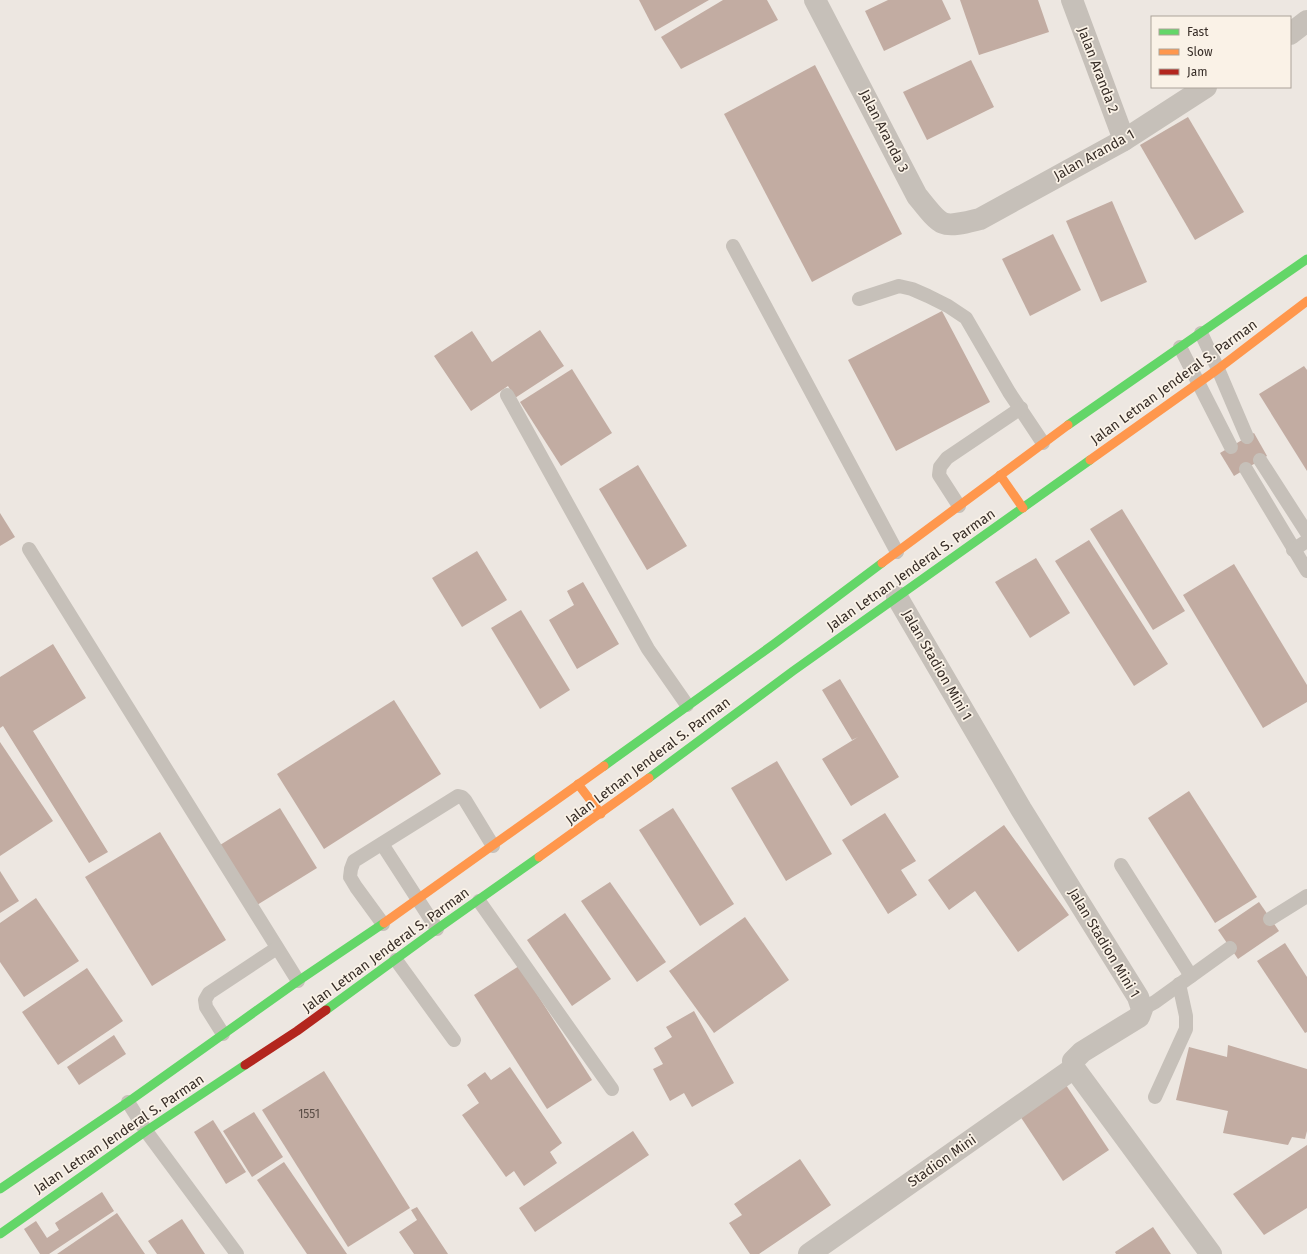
<svg xmlns="http://www.w3.org/2000/svg" width="1307" height="1254" font-family="'Fira Sans',sans-serif">
  <style>
    .building { fill: #c2aca2 }
    .lines { fill: none; stroke-linecap: round; stroke-linejoin: round }
    .lane { stroke: #c6c0b9; stroke-width: 14 }
    .street { stroke: #c6c0b9; stroke-width: 22 }
    .fast { stroke: #63d668; stroke-width: 9 }
    .slow { stroke: #ff974d; stroke-width: 9 }
    .jam { stroke: #b3261e; stroke-width: 9 }
    .labels { text-anchor: middle; dominant-baseline: central; stroke-width: 3.5; stroke-linejoin: round; paint-order: stroke }
    .number-label { font-size: 12px; fill: #5a4d46 }
    .street-label { font-size: 14px; fill: #372d27; stroke: #faf2e7 }
  </style>
  <rect width="100%" height="100%" fill="#ede7e1"/>
  <!-- building -->
  <g class="building">
    <polygon points="639,0 709,0 655,31"/>
    <polygon points="723,0 767,0 778,20 681,69 661,37"/>
    <polygon points="888,0 942,0 951,19 884,51 865,11"/>
    <polygon points="960,0 1038,0 1049,32 979,55"/>
    <polygon points="971,60 994,107 927,140 903,92"/>
    <polygon points="815,65 902,234 812,282 724,114"/>
    <polygon points="1188,117 1244,212 1195,240 1140,145"/>
    <polygon points="1112,201 1147,282 1101,302 1066,221"/>
    <polygon points="1053,234 1081,290 1030,316 1002,259"/>
    <polygon points="942,311 990,402 896,451 848,360"/>
    <polygon points="540,330 564,366 515,398 508,386 471,411 434,356 472,331 492,362"/>
    <polygon points="1304,366 1307,370 1307,471 1259,394"/>
    <polygon points="572,369 612,433 561,466 520,402"/>
    <polygon points="1254,433 1267,456 1234,476 1220,453"/>
    <polygon points="638,465 687,546 647,570 599,489"/>
    <polygon points="1122,509 1185,611 1153,630 1090,529"/>
    <polygon points="0,513 15,537 0,546"/>
    <polygon points="1089,540 1168,664 1134,686 1055,561"/>
    <polygon points="477,551 507,600 462,627 432,578"/>
    <polygon points="1036,558 1070,613 1030,638 995,582"/>
    <polygon points="1234,564 1307,685 1307,702 1263,728 1183,595"/>
    <polygon points="583,582 619,644 577,669 549,620 574,605 567,591"/>
    <polygon points="521,610 570,690 540,709 491,628"/>
    <polygon points="53,644 86,698 33,731 108,852 89,863 3,726 0,728 0,677"/>
    <polygon points="840,679 899,777 851,806 822,759 858,737 852,740 822,690"/>
    <polygon points="394,700 441,774 324,849 277,774"/>
    <polygon points="0,742 53,821 0,856"/>
    <polygon points="777,761 832,854 786,881 731,788"/>
    <polygon points="1189,791 1257,897 1215,923 1148,818"/>
    <polygon points="280,808 317,868 257,905 220,845"/>
    <polygon points="673,808 734,904 700,926 639,830"/>
    <polygon points="885,813 916,861 901,870 917,895 888,914 842,840"/>
    <polygon points="1004,825 1069,915 1018,952 975,891 949,910 928,880"/>
    <polygon points="160,832 226,940 152,986 85,877"/>
    <polygon points="0,871 19,901 0,913"/>
    <polygon points="610,882 666,962 637,982 581,901"/>
    <polygon points="36,898 79,961 24,997 0,962 0,923"/>
    <polygon points="1259,902 1279,931 1238,959 1218,930"/>
    <polygon points="565,913 611,979 572,1006 527,940"/>
    <polygon points="745,917 789,980 714,1033 669,971"/>
    <polygon points="1285,943 1307,977 1307,1032 1305,1033 1257,961"/>
    <polygon points="519,966 592,1080 547,1109 474,995"/>
    <polygon points="87,968 123,1021 58,1065 22,1012"/>
    <polygon points="694,1011 734,1083 692,1107 684,1093 670,1101 653,1069 663,1064 654,1048 672,1037 666,1027"/>
    <polygon points="114,1035 126,1054 79,1085 67,1067"/>
    <polygon points="1228,1045 1307,1069 1307,1131 1305,1139 1292,1137 1288,1145 1223,1133 1228,1111 1176,1100 1189,1047 1227,1057"/>
    <polygon points="510,1067 562,1143 550,1152 557,1163 524,1186 514,1171 506,1177 462,1115 479,1103 467,1085 485,1072 491,1080"/>
    <polygon points="324,1071 410,1208 348,1247 262,1110"/>
    <polygon points="1066,1085 1109,1150 1063,1181 1020,1116"/>
    <polygon points="254,1112 283,1157 252,1177 223,1131"/>
    <polygon points="213,1120 246,1172 226,1184 194,1132"/>
    <polygon points="633,1131 649,1155 535,1232 519,1208"/>
    <polygon points="1307,1145 1307,1208 1264,1235 1233,1194"/>
    <polygon points="800,1159 831,1205 759,1254 750,1254 729,1223 742,1215 734,1204"/>
    <polygon points="284,1162 347,1254 307,1254 257,1180"/>
    <polygon points="102,1192 114,1211 49,1254 40,1254 24,1229 36,1221 47,1238 59,1230 55,1223"/>
    <polygon points="417,1207 448,1254 414,1254 399,1232 417,1220 411,1210"/>
    <polygon points="117,1213 145,1254 57,1254"/>
    <polygon points="182,1219 205,1254 157,1254 148,1241"/>
    <polygon points="1153,1227 1171,1254 1116,1254 1115,1252"/>
  </g>
  <g class="lines">
    <!-- lane -->
    <g class="lane">
      <polyline points="733,246 897,552"/>
      <polyline points="859,299 899,286 912,289 928,296 948,306 966,318 1009,392 1043,443"/>
      <polyline points="1201,333 1218,369 1247,437"/>
      <polyline points="1180,347 1231,447"/>
      <polyline points="507,395 648,649 687,705"/>
      <polyline points="1260,460 1307,533"/>
      <polyline points="1246,469 1307,571"/>
      <polyline points="959,506 939,475 940,467 947,458 1021,408"/>
      <polyline points="29,549 298,981"/>
      <polyline points="1293,550 1307,541"/>
      <polyline points="382,844 437,929"/>
      <polyline points="1121,865 1191,976"/>
      <polyline points="479,901 612,1089"/>
      <polyline points="1270,919 1307,896"/>
      <polyline points="383,924 356,887 350,877 351,869 354,861 458,796 462,797 465,800 493,846"/>
      <polyline points="396,960 454,1040"/>
      <polyline points="1142,1009 1155,1002 1230,948"/>
      <polyline points="223,1034 206,1007 205,1000 209,993 277,948"/>
      <polyline points="1155,1097 1186,1029 1186,1016 1179,984"/>
      <polyline points="128,1102 146,1131 237,1254"/>
    </g>
    <!-- street -->
    <g class="street">
      <path d="M815,0L917,196C923,203 935,220 943,223C952,227 971,221 980,219L1124,140L1206,87"/>
      <polyline points="1072,0 1124,140"/>
      <polyline points="1290,34 1307,21"/>
      <polyline points="897,597 1021,809 1138,997 1142,1009 1139,1017 1082,1052 1073,1061 1074,1068 1211,1254"/>
      <polyline points="809,1254 1074,1068"/>
    </g>
    <!-- fast -->
    <g class="fast">
      <polyline points="1068,425 1307,259"/>
      <polyline points="604,766 774,644 882,563"/>
      <polyline points="649,778 793,671 1090,460"/>
      <polyline points="326,1010 437,929 539,857"/>
      <polyline points="0,1189 128,1102 298,981 384,923"/>
      <polyline points="0,1234 146,1131 245,1065"/>
    </g>
    <!-- slow -->
    <g class="slow">
      <polyline points="1090,460 1218,369 1307,301"/>
      <polyline points="1000,475 1023,508"/>
      <polyline points="882,563 1068,425"/>
      <polyline points="578,784 601,814"/>
      <polyline points="539,857 649,778"/>
      <polyline points="384,923 604,766"/>
    </g>
    <!-- jam -->
    <polyline class="jam" points="245,1065 297,1031 326,1010"/>
  </g>
  <g class="labels">
    <!-- number labels -->
    <g class="number-label">
      <text x="309" y="1114">1551</text>
    </g>
    <!-- street labels -->
    <g class="street-label">
      <text transform="translate(1098 70) rotate(69)">Jalan Aranda 2</text>
      <text transform="translate(884 131) rotate(63)">Jalan Aranda 3</text>
      <text transform="translate(1094 155) rotate(-29)">Jalan Aranda 1</text>
      <text transform="translate(1174 382) rotate(-36)">Jalan Letnan Jenderal S. Parman</text>
      <text transform="translate(911 570) rotate(-35)">Jalan Letnan Jenderal S. Parman</text>
      <text transform="translate(937 665) rotate(60)">Jalan Stadion Mini 1</text>
      <text transform="translate(648 761) rotate(-37)">Jalan Letnan Jenderal S. Parman</text>
      <text transform="translate(1104 943) rotate(59)">Jalan Stadion Mini 1</text>
      <text transform="translate(386 950) rotate(-36)">Jalan Letnan Jenderal S. Parman</text>
      <text transform="translate(119 1134) rotate(-34)">Jalan Letnan Jenderal S. Parman</text>
      <text transform="translate(942 1161) rotate(-35)">Stadion Mini</text>
    </g>
  </g>
  <!-- legend -->
  <rect x="1151" y="16" width="140" height="72" fill="#faf2e7" stroke="#aca39a"/>
  <rect x="1159" y="29" width="20" height="6" fill="#63d668" stroke="#aca39a"/>
  <text x="1187" y="36" font-size="12" fill="#372d27">Fast</text>
  <rect x="1159" y="49" width="20" height="6" fill="#ff974d" stroke="#aca39a"/>
  <text x="1187" y="56" font-size="12" fill="#372d27">Slow</text>
  <rect x="1159" y="69" width="20" height="6" fill="#b3261e" stroke="#aca39a"/>
  <text x="1187" y="76" font-size="12" fill="#372d27">Jam</text>
</svg>
